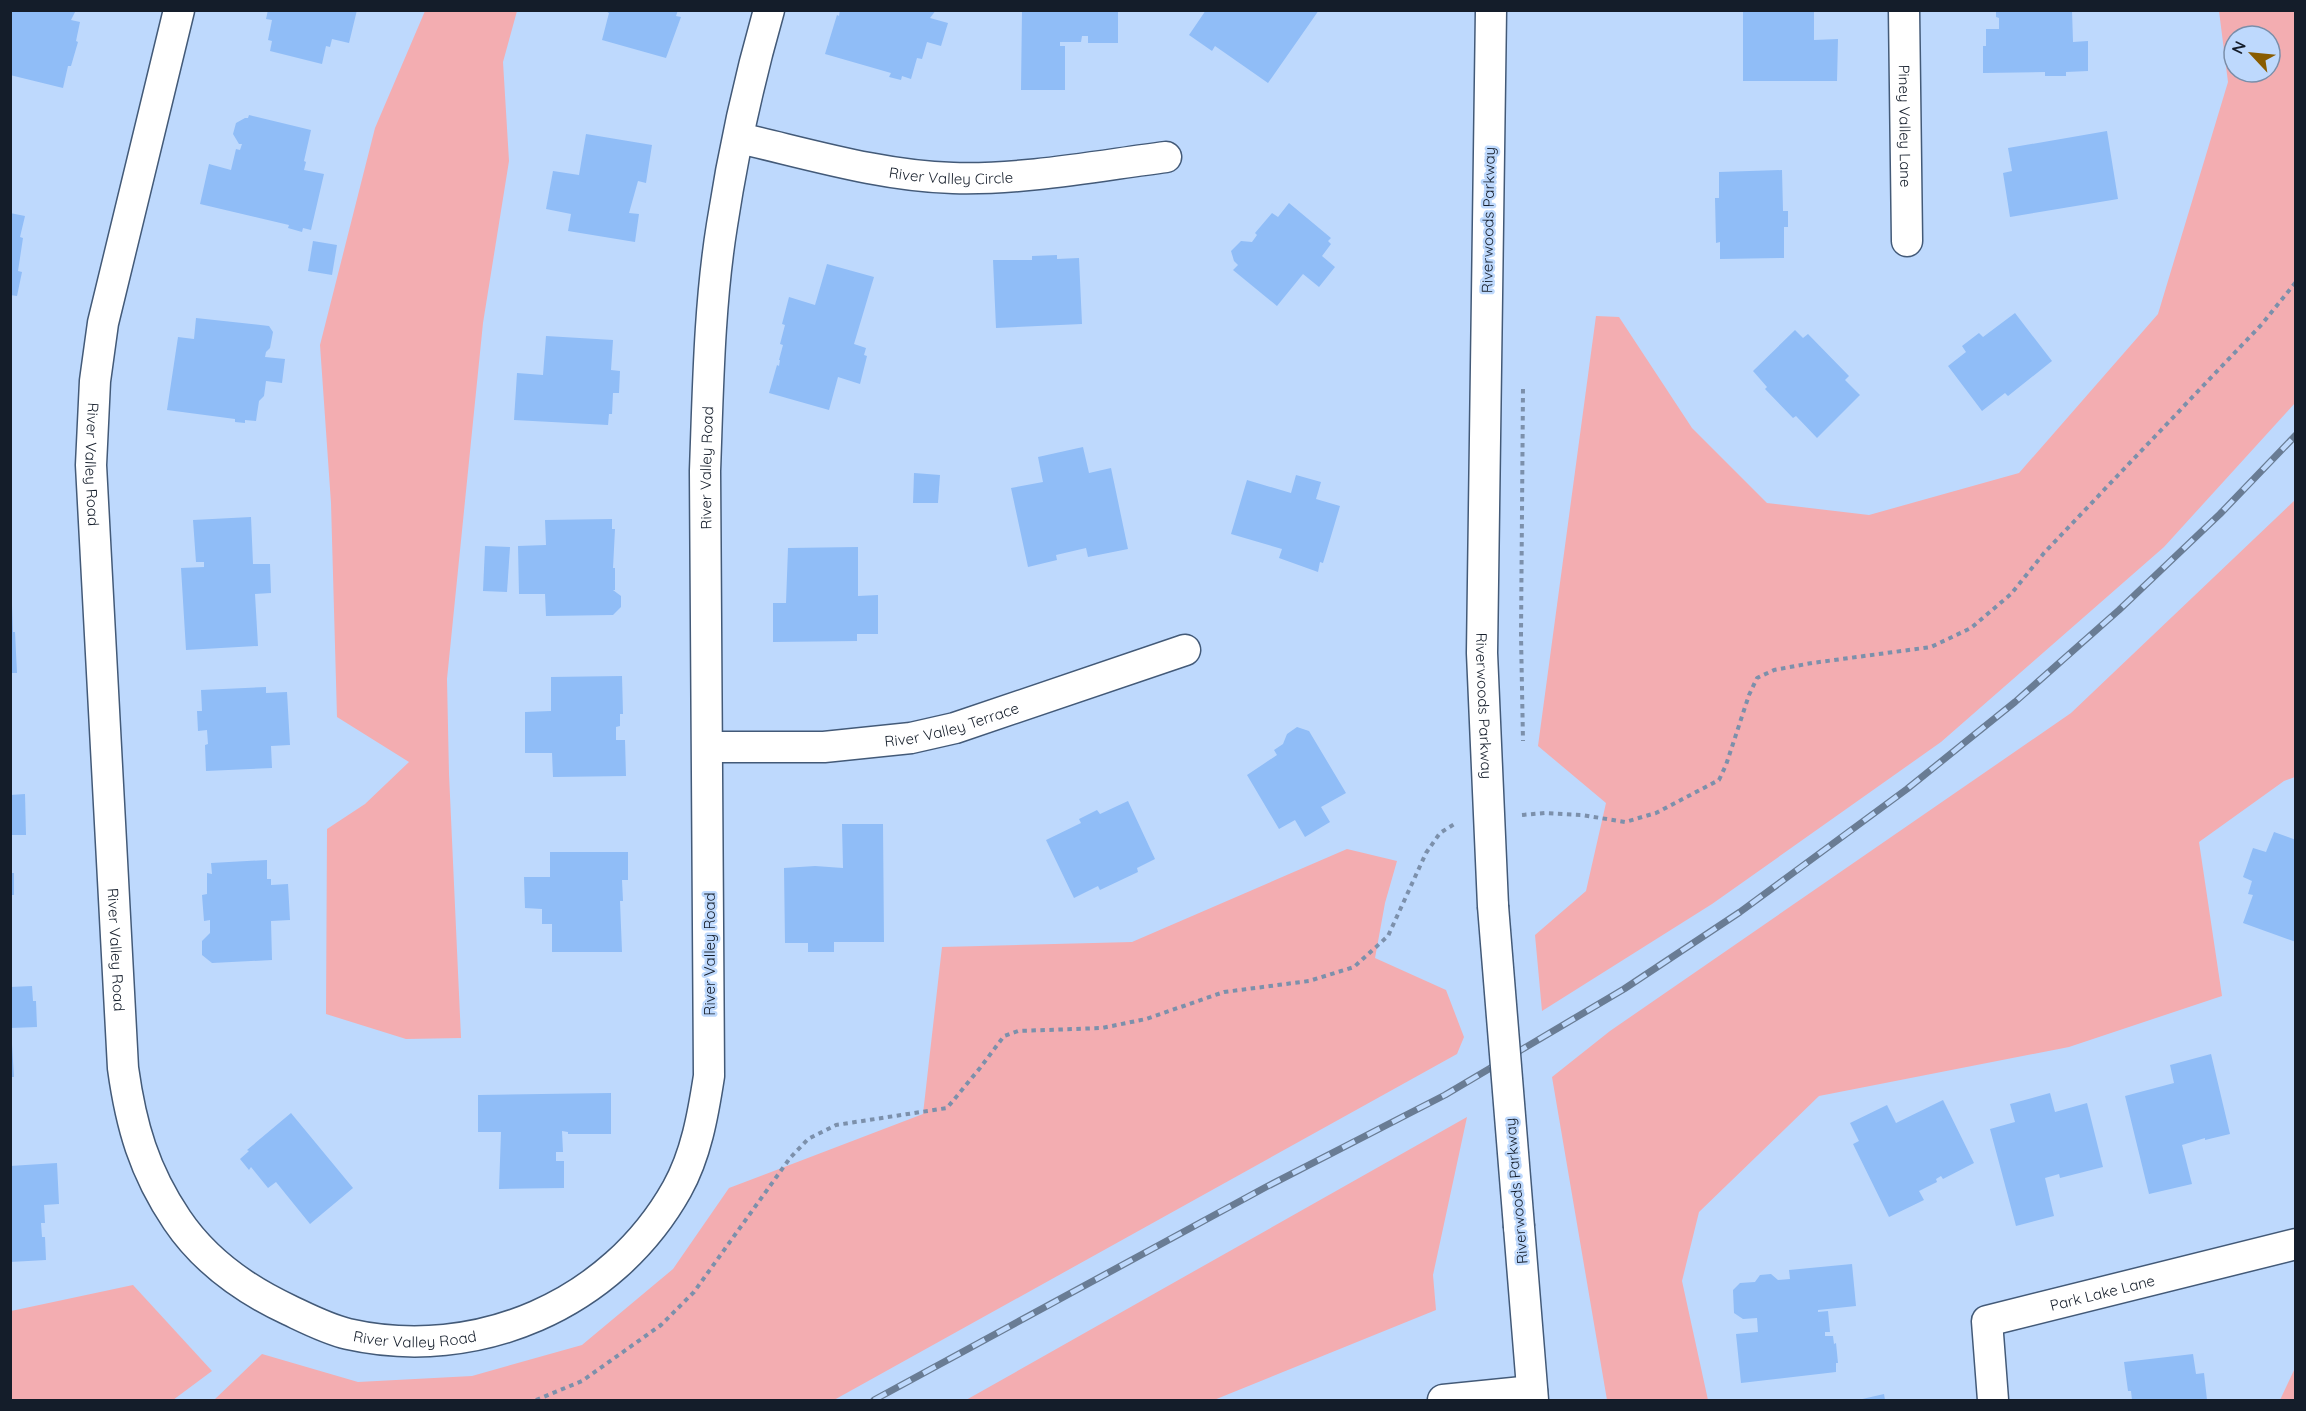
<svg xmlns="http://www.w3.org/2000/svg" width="2306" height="1411" font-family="Quicksand,sans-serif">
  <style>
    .green { fill: #f3adb1; fill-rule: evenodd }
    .building { fill: #90bdf7 }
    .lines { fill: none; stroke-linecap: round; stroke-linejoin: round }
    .street-casing { stroke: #435a78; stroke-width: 33 }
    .path { stroke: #7c90ab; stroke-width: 4; stroke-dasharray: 4.5 4.5; stroke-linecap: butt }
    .street { stroke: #fff; stroke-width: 30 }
    .rail-casing { stroke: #697c94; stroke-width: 7 }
    .rail { stroke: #bed9fd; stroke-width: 4.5; stroke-dasharray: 14; stroke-linecap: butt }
    .street-bridge-casing { stroke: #435a78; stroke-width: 33; stroke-linecap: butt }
    .street-bridge { stroke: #fff; stroke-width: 30 }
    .labels { text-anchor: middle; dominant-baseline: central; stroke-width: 5; stroke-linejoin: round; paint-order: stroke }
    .street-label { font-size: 15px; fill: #141d2a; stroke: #bed9fd }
  </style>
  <rect width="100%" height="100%" fill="#bed9fd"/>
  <!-- green -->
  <g class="green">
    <polygon points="425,11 517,11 503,62 509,161 483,323 447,679 449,774 461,1038 406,1039 326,1014 327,829 365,804 409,762 337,717 331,503 320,345 375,128"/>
    <path d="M2219,11H2295V403L2164,547L1941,742L1712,904L1542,1011L1535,935L1586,891L1606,803L1538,746L1596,316L1619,317L1692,428L1767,503L1869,515L2019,473L2158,314L2228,82ZM2234,36H2270V72H2234Z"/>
    <polygon points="2295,500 2295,777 2284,781 2199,842 2222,996 2069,1047 1819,1096 1699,1212 1682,1281 1708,1400 1607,1400 1552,1077 1610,1031 2071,713"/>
    <polygon points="1347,849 1397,861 1385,903 1375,958 1446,990 1464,1037 1457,1054 834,1400 214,1400 262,1354 358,1382 472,1376 582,1345 673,1269 729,1188 923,1114 942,947 1132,942"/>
    <polygon points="1467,1117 1433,1275 1436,1310 1214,1400 966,1400"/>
    <polygon points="133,1285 212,1371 173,1400 11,1400 11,1311"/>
    <polygon points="2295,1368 2295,1400 2280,1400"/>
  </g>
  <!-- building -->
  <g class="building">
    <polygon points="10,10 76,10 71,20 80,22 76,41 78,42 71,66 68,66 63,88 10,75"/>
    <polygon points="268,10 357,10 349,43 332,39 330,47 326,46 322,64 270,51 272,41 268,40 272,20 266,19"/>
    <polygon points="604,10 678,10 676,16 681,17 666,58 602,40 609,13"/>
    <polygon points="840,10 936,10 930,18 948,23 941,46 927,42 922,59 917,58 911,79 902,76 901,80 889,77 891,73 825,54 837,15 839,16"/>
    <polygon points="1022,10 1118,10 1118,43 1088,43 1088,36 1082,36 1081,42 1060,42 1060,46 1065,46 1065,90 1021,90"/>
    <polygon points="1206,10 1319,10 1268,83 1215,46 1212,51 1189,35"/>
    <polygon points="1743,10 1814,10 1814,40 1838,39 1837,81 1743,81"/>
    <polygon points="1996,10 2072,10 2073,42 2088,41 2088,71 2066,72 2066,76 2045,76 2045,72 1983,73 1983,46 1986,46 1986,29 1999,29 1999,18 1996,17"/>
    <polygon points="249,115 311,130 304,161 306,162 304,170 324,174 311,230 303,228 302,232 288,228 289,225 200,204 209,164 231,170 236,149 240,150 242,144 239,144 233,134 236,123 245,118 248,118"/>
    <polygon points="2107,131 2118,199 2010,217 2003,173 2012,171 2008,148"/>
    <polygon points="586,134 652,145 646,183 638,181 629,213 639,214 635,242 568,231 571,214 546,209 553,171 579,175"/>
    <polygon points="1782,170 1783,211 1788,211 1788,227 1784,227 1784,258 1720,259 1720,242 1716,243 1715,198 1719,198 1719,172"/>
    <polygon points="1289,203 1331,238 1328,241 1331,244 1322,256 1335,267 1319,287 1303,274 1277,306 1233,270 1238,265 1234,261 1231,251 1241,241 1252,242 1257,235 1255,233 1272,213 1278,217"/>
    <polygon points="10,213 25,216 20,237 23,238 18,271 22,272 17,296 10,295"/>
    <polygon points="313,241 337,245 332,275 308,271"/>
    <polygon points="1057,255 1057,259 1079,258 1082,324 996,328 993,260 1032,260 1032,256"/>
    <polygon points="827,264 874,277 854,344 866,348 864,355 867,356 860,384 838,377 829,410 769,393 777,365 779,366 780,360 779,360 783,345 780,344 785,325 782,324 789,297 815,305"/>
    <polygon points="2015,313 2052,361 2008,396 2005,393 1982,411 1948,366 1966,352 1962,346 1979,333 1983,337"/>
    <polygon points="196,318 269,326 273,332 270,348 266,352 265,357 285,359 282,383 266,381 264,396 259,401 256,421 245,420 245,423 235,422 235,419 167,410 178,337 194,339"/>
    <polygon points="1795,330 1803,338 1808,334 1849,376 1845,380 1860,395 1817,438 1796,416 1793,418 1765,389 1767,387 1753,371"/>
    <polygon points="546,336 613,340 611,370 620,371 619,393 613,393 612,414 609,414 608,425 514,420 517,373 543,375"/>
    <polygon points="1083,447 1089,473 1111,468 1128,549 1088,557 1086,548 1056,555 1057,560 1028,567 1011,488 1043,482 1038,457"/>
    <polygon points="914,473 940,475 938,503 913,503"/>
    <polygon points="1296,475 1321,482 1316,499 1340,506 1323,563 1320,562 1318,572 1279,558 1282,549 1231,534 1247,480 1291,493"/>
    <polygon points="251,517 253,564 270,564 271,593 255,594 258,646 186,650 181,568 204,567 204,562 196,562 193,520"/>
    <polygon points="612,519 612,529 615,529 613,568 615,568 615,590 613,590 621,596 621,607 613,615 546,616 545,594 519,594 518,546 546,545 545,520"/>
    <polygon points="485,546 510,547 507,592 483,591"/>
    <polygon points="858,547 858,596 878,595 878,634 857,634 857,641 773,642 773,603 786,603 788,548"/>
    <polygon points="10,605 12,605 13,632 15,632 17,673 10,673"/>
    <polygon points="622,676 623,714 620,714 620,726 616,727 616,740 625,740 626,776 553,777 552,753 525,753 525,712 551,711 551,677"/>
    <polygon points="266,687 266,693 287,692 290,745 271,746 272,768 206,771 205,745 208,744 207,730 198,731 197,711 202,711 201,690"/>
    <polygon points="1297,727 1309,731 1346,793 1321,807 1330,822 1305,837 1295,820 1279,829 1247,775 1277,755 1274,750 1283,744 1287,734"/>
    <polygon points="25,794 26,835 10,835 10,795"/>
    <polygon points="1128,801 1155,859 1137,868 1138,872 1100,890 1098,886 1074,898 1046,840 1081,823 1079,819 1097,810 1100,814"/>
    <polygon points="842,824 883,824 884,942 834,942 834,952 808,952 808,943 785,943 784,868 815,866 843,868"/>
    <polygon points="2274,832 2296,840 2296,942 2243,923 2253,895 2248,894 2252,881 2243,877 2253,848 2266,852"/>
    <polygon points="550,852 628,852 628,880 622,880 623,901 620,901 622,952 552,952 552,924 542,924 542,909 525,908 524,877 550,877"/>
    <polygon points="267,860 267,879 271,879 271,885 288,884 290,920 271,921 272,960 212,963 202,955 202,941 210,933 210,920 204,921 202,895 207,894 207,873 212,874 211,863"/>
    <rect x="10" y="873" width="4" height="22"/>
    <polygon points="32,986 33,1001 36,1001 37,1027 10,1028 10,987"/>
    <polygon points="10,1044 12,1044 14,1077 10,1077"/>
    <polygon points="2211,1054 2230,1134 2205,1140 2205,1138 2182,1145 2192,1184 2149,1194 2125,1096 2174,1083 2170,1065"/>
    <polygon points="611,1093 611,1134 568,1134 568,1132 562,1131 563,1152 556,1152 556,1161 564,1161 564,1188 499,1189 501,1132 478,1132 478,1095"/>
    <polygon points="2050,1093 2055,1112 2087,1103 2103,1167 2060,1178 2059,1174 2045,1178 2054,1216 2016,1226 1990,1129 2015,1122 2010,1104"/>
    <polygon points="1943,1100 1974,1163 1943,1179 1941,1176 1936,1179 1937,1182 1919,1191 1924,1200 1889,1217 1853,1144 1859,1141 1850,1123 1887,1105 1896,1123"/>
    <polygon points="291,1113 353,1188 310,1224 276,1182 268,1188 251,1167 249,1170 240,1159 249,1151 247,1150"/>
    <polygon points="57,1163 59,1204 44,1205 45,1223 41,1223 42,1237 45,1237 46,1260 10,1262 10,1166"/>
    <polygon points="1852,1264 1856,1306 1818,1310 1818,1312 1828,1311 1830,1332 1825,1332 1825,1336 1833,1336 1834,1344 1836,1343 1838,1363 1836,1363 1836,1372 1741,1383 1736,1334 1758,1332 1757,1318 1743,1319 1734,1313 1733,1290 1740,1283 1755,1282 1760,1275 1771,1274 1778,1280 1790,1279 1789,1270"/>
    <polygon points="2193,1354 2196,1374 2204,1373 2207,1400 2132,1400 2131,1391 2128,1391 2124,1362"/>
    <polygon points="1884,1394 1885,1400 1858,1400"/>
  </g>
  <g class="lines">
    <!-- street casing -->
    <g class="street-casing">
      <g id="street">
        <path id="s1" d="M179,10L103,323L95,381L91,465L123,1068C131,1126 144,1171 177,1220C204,1260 246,1290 289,1310C308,1319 327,1329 348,1334C477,1363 612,1305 677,1189C696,1155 703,1115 709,1076L705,471C708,390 709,306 722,225C733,153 749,80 769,10"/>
        <path id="s2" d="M1491,10L1482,653L1493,906"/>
        <path id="s3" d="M1904,10L1907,241"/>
        <path id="s4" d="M739,138C809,154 881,176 953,178C1024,180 1096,166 1166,157"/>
        <path id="s5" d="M708,747H824L911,738L955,728L1185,650"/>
        <polyline points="1519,1227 1533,1400"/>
        <polyline points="1443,1400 1532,1391"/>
        <path id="s6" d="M1993,1400L1987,1321L2296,1244"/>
      </g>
    </g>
    <!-- path -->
    <g class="path">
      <polyline points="1523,389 1521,635 1523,741"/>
      <polyline points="1522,815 1545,813 1582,815 1625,822 1656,813 1719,780 1726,765 1749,695 1757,678 1774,670 1812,663 1931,647 1971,628 2011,594 2044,553 2262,324 2296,282"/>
      <polyline points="536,1400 582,1381 661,1325 694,1292 790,1158 808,1139 836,1125 947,1108 980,1068 1004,1036 1018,1031 1102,1028 1146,1019 1224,992 1309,981 1354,967 1388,936 1426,853 1440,833 1456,823"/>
    </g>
    <!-- street -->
    <use href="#street" class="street"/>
    <!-- rail casing -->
    <g class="rail-casing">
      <polyline id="rail" points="874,1400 1266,1187 1445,1095 1624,989 1740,912 1907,789 2015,702 2119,610 2220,514 2296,435"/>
    </g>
    <!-- rail -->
    <use href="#rail" class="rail"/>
    <!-- street-bridge casing -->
    <g class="street-bridge-casing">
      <polyline id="street-bridge" points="1493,906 1519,1227"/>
    </g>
    <!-- street-bridge -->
    <use href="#street-bridge" class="street-bridge"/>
  </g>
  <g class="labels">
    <!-- street labels -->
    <g class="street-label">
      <text stroke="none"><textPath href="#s3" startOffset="116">Piney Valley Lane</textPath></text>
      <text stroke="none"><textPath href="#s4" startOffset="216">River Valley Circle</textPath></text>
      <text transform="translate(1488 220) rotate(-89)">Riverwoods Parkway</text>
      <text stroke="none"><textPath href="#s1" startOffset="464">River Valley Road</textPath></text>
      <text stroke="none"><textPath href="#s1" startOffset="2552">River Valley Road</textPath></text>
      <text stroke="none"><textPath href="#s2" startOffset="696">Riverwoods Parkway</textPath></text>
      <text stroke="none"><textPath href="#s5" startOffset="246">River Valley Terrace</textPath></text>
      <text stroke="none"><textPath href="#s1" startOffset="950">River Valley Road</textPath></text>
      <text transform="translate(709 954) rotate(-90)">River Valley Road</text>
      <text transform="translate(1516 1191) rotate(-95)">Riverwoods Parkway</text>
      <text stroke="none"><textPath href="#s6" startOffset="198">Park Lake Lane</textPath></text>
      <text stroke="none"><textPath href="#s1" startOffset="1508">River Valley Road</textPath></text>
    </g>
  </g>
  <!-- border -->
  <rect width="2306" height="1411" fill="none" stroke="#141d2a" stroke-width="24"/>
  <!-- north arrow -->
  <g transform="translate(2252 54) rotate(296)"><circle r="28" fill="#bed9fd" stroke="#7a8ea9" stroke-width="1.5"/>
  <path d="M0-4.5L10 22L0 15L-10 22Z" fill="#895c00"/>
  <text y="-9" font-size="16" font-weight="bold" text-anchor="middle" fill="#141d2a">N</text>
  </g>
</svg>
